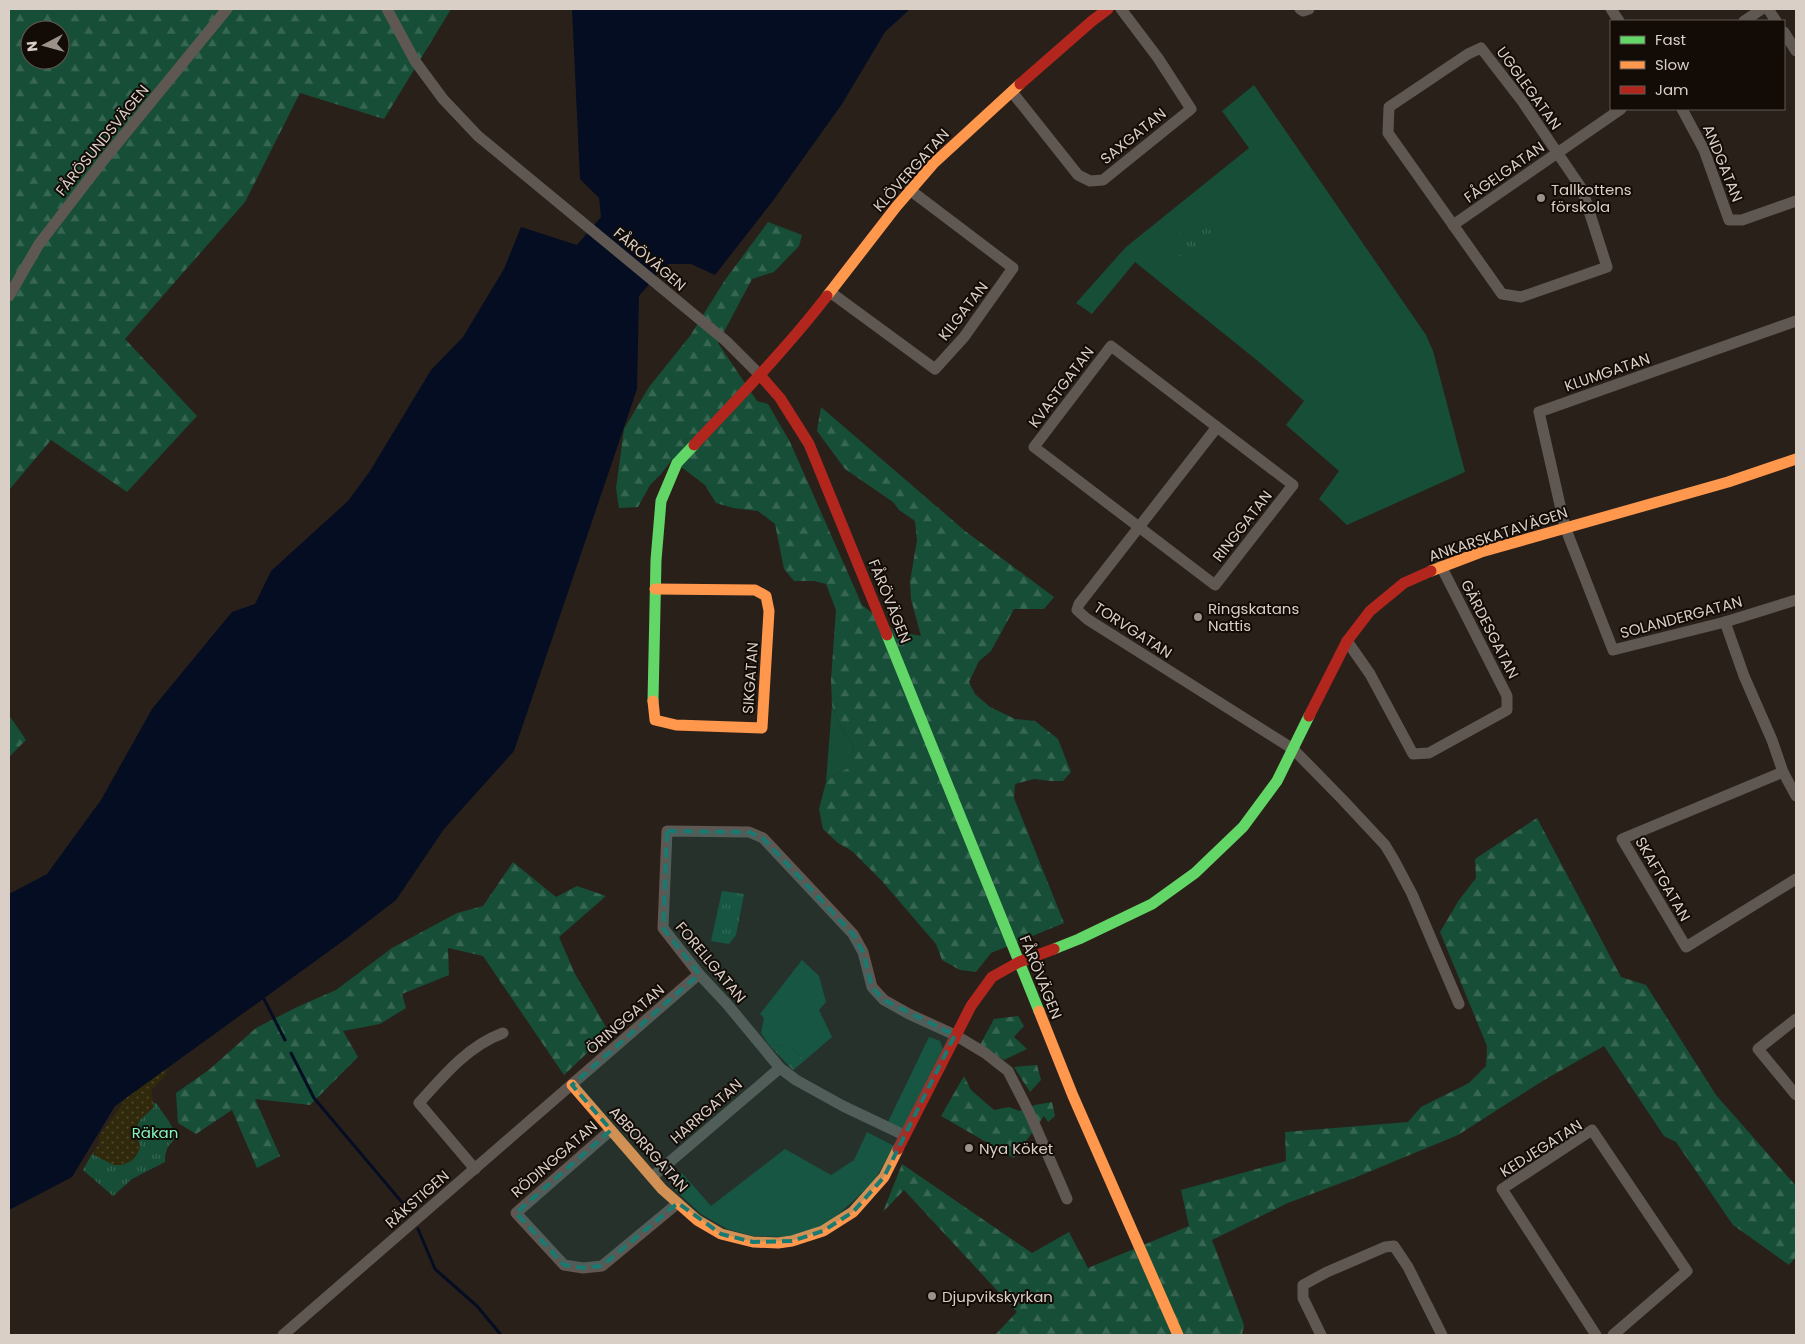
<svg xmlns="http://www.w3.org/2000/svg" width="1805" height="1344" font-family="Poppins,sans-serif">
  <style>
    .green { fill: #164e37 }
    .forest { fill: url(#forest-firs); fill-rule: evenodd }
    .sand { fill: url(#sand-dots) }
    .park { fill: url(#park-tufts) }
    .water { fill: #040d22 }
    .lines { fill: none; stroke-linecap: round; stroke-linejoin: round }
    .stream { stroke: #040d22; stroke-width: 3 }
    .street { stroke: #5f5752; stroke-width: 11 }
    .fast { stroke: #63d668; stroke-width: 11 }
    .slow { stroke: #ff974d; stroke-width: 11 }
    .jam { stroke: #b3261e; stroke-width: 11 }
    .marked { fill: #197a72; fill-opacity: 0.2; stroke: #197a72; stroke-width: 4; stroke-dasharray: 10 6; stroke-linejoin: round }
    .poi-dot { fill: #9c928a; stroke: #120b06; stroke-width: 2 }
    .labels { text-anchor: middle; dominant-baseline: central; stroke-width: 4; stroke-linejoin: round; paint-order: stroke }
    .street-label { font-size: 15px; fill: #dacfc7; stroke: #120b06 }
    .poi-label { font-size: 15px; fill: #dacfc7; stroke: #120b06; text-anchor: start }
    .park-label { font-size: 15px; fill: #83f5c1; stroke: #120b06 }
  </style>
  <defs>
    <pattern id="forest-firs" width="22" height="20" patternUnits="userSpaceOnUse" patternTransform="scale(1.25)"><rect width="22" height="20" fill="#164e37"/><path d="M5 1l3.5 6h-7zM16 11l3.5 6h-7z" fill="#376652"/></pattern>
    <pattern id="sand-dots" width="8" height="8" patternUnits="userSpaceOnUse" patternTransform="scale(1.25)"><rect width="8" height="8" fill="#31290b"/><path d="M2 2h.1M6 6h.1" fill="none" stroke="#4e472d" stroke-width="1.8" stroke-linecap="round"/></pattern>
    <pattern id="park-tufts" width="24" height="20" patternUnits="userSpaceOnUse" patternTransform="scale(1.25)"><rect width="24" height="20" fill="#164e37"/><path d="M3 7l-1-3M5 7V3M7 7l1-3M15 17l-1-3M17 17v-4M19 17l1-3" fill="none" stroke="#376652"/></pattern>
  </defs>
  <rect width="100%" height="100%" fill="#2a201a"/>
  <!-- green -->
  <g class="green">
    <polygon points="1254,85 1426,335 1433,351 1465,472 1347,525 1319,499 1339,471 1286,425 1304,401 1259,362 1135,262 1092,314 1076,303 1126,247 1249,148 1222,111"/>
    <polygon points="832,705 839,724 854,746 852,767 838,773 826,782"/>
    <polygon points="802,960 819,976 826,1002 819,1010 832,1037 804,1061 792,1047 768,1044 761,1033 764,1018 760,1014"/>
    <polygon points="929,1037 940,1041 944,1052 905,1129 887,1124"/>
    <polygon points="867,1132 894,1146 873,1183 825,1226 789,1237 753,1236 727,1229 701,1214 675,1190 674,1181 682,1173 711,1206 785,1149 831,1175 854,1160"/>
  </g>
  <!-- forest -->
  <g class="forest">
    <path d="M9,9H451L384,119L300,93L245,202L125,339L197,416L127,492L51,440L9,490ZM30,30H60V60H30Z"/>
    <polygon points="768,222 802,235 799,246 774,272 752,279 718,343 757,401 768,404 790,442 862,605 895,631 921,636 911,599 910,582 917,540 915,521 899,510 893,502 845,469 817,431 821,407 965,531 1054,597 1044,609 1014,609 991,651 979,661 969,682 975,694 990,707 1015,719 1035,721 1058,739 1071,772 1063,781 1050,781 1034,779 1015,784 1014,798 1064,923 991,953 976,972 960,970 942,960 936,944 881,880 852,851 838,843 823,829 819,809 826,782 838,773 851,767 854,746 839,724 832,705 831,680 836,610 826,584 814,581 794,581 784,569 775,524 758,511 733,508 716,503 705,485 672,460 661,474 650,485 638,507 619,508 616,488 624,429 649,387 690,336 725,280"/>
    <polygon points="9,715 26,740 9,757"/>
    <polygon points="1537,818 1621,977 1646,985 1716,1095 1796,1186 1796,1257 1789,1265 1733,1225 1676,1142 1664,1136 1604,1046 1544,1080 1458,1135 1354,1178 1288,1203 1212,1240 1244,1325 1242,1335 995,1335 1017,1312 904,1190 883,1212 902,1164 1032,1253 1069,1232 1088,1268 1189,1226 1181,1190 1286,1161 1285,1132 1408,1122 1421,1107 1469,1083 1486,1066 1487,1046 1440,932 1459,900 1476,878 1475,859"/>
    <polygon points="513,862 556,897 577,886 606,896 559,937 575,974 609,1032 564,1075 483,956 448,948 449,975 402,994 406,1008 380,1024 343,1031 358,1057 310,1105 255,1099 280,1156 257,1168 232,1110 196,1134 178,1123 176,1093 210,1069 256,1028 297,1007 336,990 392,948 457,913 483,906"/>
    <polygon points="1018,1016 1024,1026 1014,1037 1027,1049 1004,1060 980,1045 994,1019"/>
    <polygon points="768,1044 792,1047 804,1061 793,1070"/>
    <polygon points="1037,1065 1041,1080 1030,1092 1014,1067"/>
    <polygon points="964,1076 971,1090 994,1110 1009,1107 1019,1111 1035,1105 1052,1102 1055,1116 1048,1122 1044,1116 1014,1158 941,1116"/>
  </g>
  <!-- sand -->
  <polygon class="sand" points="168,1064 166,1075 151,1091 154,1107 140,1120 140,1148 136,1156 131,1161 122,1165 114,1165 92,1154 98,1145 100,1135 116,1113 139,1078"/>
  <!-- park -->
  <g class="park">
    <polygon points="1205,216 1220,239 1184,263 1169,240"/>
    <polygon points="722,891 744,894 736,935 729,944 711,941"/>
    <path d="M153,1103H156C164,1115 173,1125 177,1138C167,1144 165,1152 165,1162L132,1179L113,1196L83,1170L92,1154L114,1165H122L131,1161L136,1156L140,1148L136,1128L140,1120L154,1107Z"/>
  </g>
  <!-- water -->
  <polygon class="water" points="572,9 910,9 885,32 842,104 772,202 715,275 691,264 669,264 662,269 639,296 637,389 514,751 444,829 396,900 343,941 115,1106 72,1177 9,1210 9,894 47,874 101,800 152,709 232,612 255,604 271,571 348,501 370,471 431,370 463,337 504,269 521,227 577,245 601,217 599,198 580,179"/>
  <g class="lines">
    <!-- stream -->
    <g class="stream">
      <polyline points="264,999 285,1040"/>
      <polyline points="291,1053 314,1098 411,1213"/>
      <polyline points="418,1229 435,1269 477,1306 501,1335"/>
    </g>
    <!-- street -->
    <g class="street">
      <polyline points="387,9 415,61 443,99 478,136 726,341 760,375"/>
      <polyline points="1300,9 1303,11 1309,9"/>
      <polyline points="1611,9 1619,21"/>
      <polyline points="1768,9 1776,21"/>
      <polyline points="1744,21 1762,9"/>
      <polyline points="1784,32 1796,51"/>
      <polygon points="1481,48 1522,101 1582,189 1607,267 1521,297 1502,294 1388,133 1389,107 1468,54"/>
      <polyline points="1012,92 1078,175 1090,181 1103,180 1191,109 1158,58 1121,9"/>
      <polyline points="1682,109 1704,150 1729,220 1742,220 1796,201"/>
      <polyline points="1453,225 1621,109"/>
      <polyline points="830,292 935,369 964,337 1013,268 910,190"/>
      <polyline points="9,296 39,244 102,162 227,9"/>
      <polyline points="1796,321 1539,412 1565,527 1613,650 1725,622 1796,600"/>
      <polygon points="1111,346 1293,485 1215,585 1034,447"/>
      <polyline points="1217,427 1079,604 1077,610 1087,619 1293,749 1342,799 1385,845 1394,860 1412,894 1459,1004"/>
      <polyline points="1725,622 1744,676 1772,740 1783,772 1796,796"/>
      <polyline points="1347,641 1370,674 1413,754 1429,753 1507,710 1507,696 1441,566"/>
      <polyline points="1783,772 1622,839 1686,947 1796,879"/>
      <polyline points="1796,1019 1758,1049 1796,1095"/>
      <polyline points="611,1130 516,1213 564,1265 583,1268 602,1266 678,1203"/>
      <polyline points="904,1135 843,1106 796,1080 780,1068 727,1004 699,974 663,928 667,831 749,832 763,838 853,934 863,952 872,987 884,1000 909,1014 955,1035 985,1053 1008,1071 1030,1114 1067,1199"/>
      <path d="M475,1169L419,1103C444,1075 468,1046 503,1033"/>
      <polyline points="652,1177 780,1068"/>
      <polyline points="283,1335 699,974"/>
      <polyline points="1321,1335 1303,1298 1303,1285 1327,1272 1385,1247 1394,1246 1408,1267 1442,1335"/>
      <polyline points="1596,1335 1502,1189 1592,1130 1687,1271 1613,1335"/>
    </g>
    <!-- fast -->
    <g class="fast">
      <polyline points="887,635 1039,1011"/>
      <polyline points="653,701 656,560 661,501 677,463 694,445"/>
      <polyline points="1054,949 1079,939 1152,904 1195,873 1243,827 1277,781 1309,716"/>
    </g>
    <!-- slow -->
    <g class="slow">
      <polyline points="827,296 896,207 934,163 1020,84"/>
      <polyline points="1431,571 1481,552 1728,482 1796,459"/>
      <polyline points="653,701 655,720 676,725 762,728 769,611 766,596 755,590 655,589"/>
      <polyline points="1039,1011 1073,1096 1178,1335"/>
      <polyline points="572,1085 662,1189 697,1220 721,1234 753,1242 778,1243 792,1241 823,1231 853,1212 884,1177 898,1149"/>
    </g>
    <!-- jam -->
    <g class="jam">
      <polyline points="1020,84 1092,21 1108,9"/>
      <polyline points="760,375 780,398 809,444 887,635"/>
      <path d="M694,445C739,397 786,349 827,296"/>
      <polyline points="1309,716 1347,641 1370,611 1404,583 1431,571"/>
      <polyline points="898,1149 971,1006 992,977 1019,962 1054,949"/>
    </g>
  </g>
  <!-- marked area -->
  <path class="marked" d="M667,831L749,832L763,838L853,934L863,952L872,987L884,1000L955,1035L884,1177L853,1212L823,1231L792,1241L753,1242L721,1234L678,1203L602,1266L583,1268L564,1265L516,1213L611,1130L572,1085L699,974L663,928Z"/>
  <!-- markers -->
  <g class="poi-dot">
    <circle cx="1541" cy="198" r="5"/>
    <circle cx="1198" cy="617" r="5"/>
    <circle cx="969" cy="1148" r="5"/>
    <circle cx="932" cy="1296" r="5"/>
  </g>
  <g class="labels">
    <!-- street labels -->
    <g class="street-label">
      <text transform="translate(1529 88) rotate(54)">UGGLEGATAN</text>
      <text transform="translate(1133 136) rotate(-39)">SAXGATAN</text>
      <text transform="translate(102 140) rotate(-51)">FÅRÖSUNDSVÄGEN</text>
      <text transform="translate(1723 163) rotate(68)">ANDGATAN</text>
      <text transform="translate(911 170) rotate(-48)">KLÖVERGATAN</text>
      <text transform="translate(1504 172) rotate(-35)">FÅGELGATAN</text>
      <text transform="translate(650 259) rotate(40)">FÅRÖVÄGEN</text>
      <text transform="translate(963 311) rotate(-52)">KILGATAN</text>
      <text transform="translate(1607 372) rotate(-19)">KLUMGATAN</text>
      <text transform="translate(1061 387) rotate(-53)">KVASTGATAN</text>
      <text transform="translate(1242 526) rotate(-52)">RINGGATAN</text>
      <text transform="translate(1498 534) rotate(-18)">ANKARSKATAVÄGEN</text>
      <text transform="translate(890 601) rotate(68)">FÅRÖVÄGEN</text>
      <text transform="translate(1681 617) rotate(-15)">SOLANDERGATAN</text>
      <text transform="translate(1490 629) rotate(63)">GÄRDESGATAN</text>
      <text transform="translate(1133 630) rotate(33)">TORVGATAN</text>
      <text transform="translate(750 678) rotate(-86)">SIKGATAN</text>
      <text transform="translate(1663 879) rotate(60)">SKAFTGATAN</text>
      <text transform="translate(711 962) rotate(50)">FORELLGATAN</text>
      <text transform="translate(1041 977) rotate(68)">FÅRÖVÄGEN</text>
      <text transform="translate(625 1019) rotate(-41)">ÖRINGGATAN</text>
      <text transform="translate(706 1111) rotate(-41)">HARRGATAN</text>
      <text transform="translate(1541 1148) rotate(-32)">KEDJEGATAN</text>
      <text transform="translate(649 1149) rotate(48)">ABBORRGATAN</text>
      <text transform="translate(554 1159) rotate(-41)">RÖDINGGATAN</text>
      <text transform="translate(417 1199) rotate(-41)">RÄKSTIGEN</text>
    </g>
    <!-- poi labels -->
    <g class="poi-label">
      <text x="1551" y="189">Tallkottens<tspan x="1551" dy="17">förskola</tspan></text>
      <text x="1208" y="608">Ringskatans<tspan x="1208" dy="17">Nattis</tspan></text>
      <text x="979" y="1148">Nya Köket</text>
      <text x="942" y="1296">Djupvikskyrkan</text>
    </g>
    <!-- park labels -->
    <g class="park-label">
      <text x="155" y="1132">Räkan</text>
    </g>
  </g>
  <!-- border -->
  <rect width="1805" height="1344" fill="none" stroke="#dacfc7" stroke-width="20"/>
  <!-- legend -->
  <rect x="1610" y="20" width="175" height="90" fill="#120b06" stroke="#625953"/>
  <rect x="1620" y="36" width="25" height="8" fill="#63d668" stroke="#625953"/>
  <text x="1655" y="45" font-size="15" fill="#dacfc7">Fast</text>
  <rect x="1620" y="61" width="25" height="8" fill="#ff974d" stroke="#625953"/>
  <text x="1655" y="70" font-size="15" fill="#dacfc7">Slow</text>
  <rect x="1620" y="86" width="25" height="8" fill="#b3261e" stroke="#625953"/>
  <text x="1655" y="95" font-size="15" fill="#dacfc7">Jam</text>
  <!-- north arrow -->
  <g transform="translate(45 45) rotate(264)"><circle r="24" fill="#120b06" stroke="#625953"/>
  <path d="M0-4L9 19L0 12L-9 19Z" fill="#9c928a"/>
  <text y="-8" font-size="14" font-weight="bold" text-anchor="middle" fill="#dacfc7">N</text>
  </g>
</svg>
